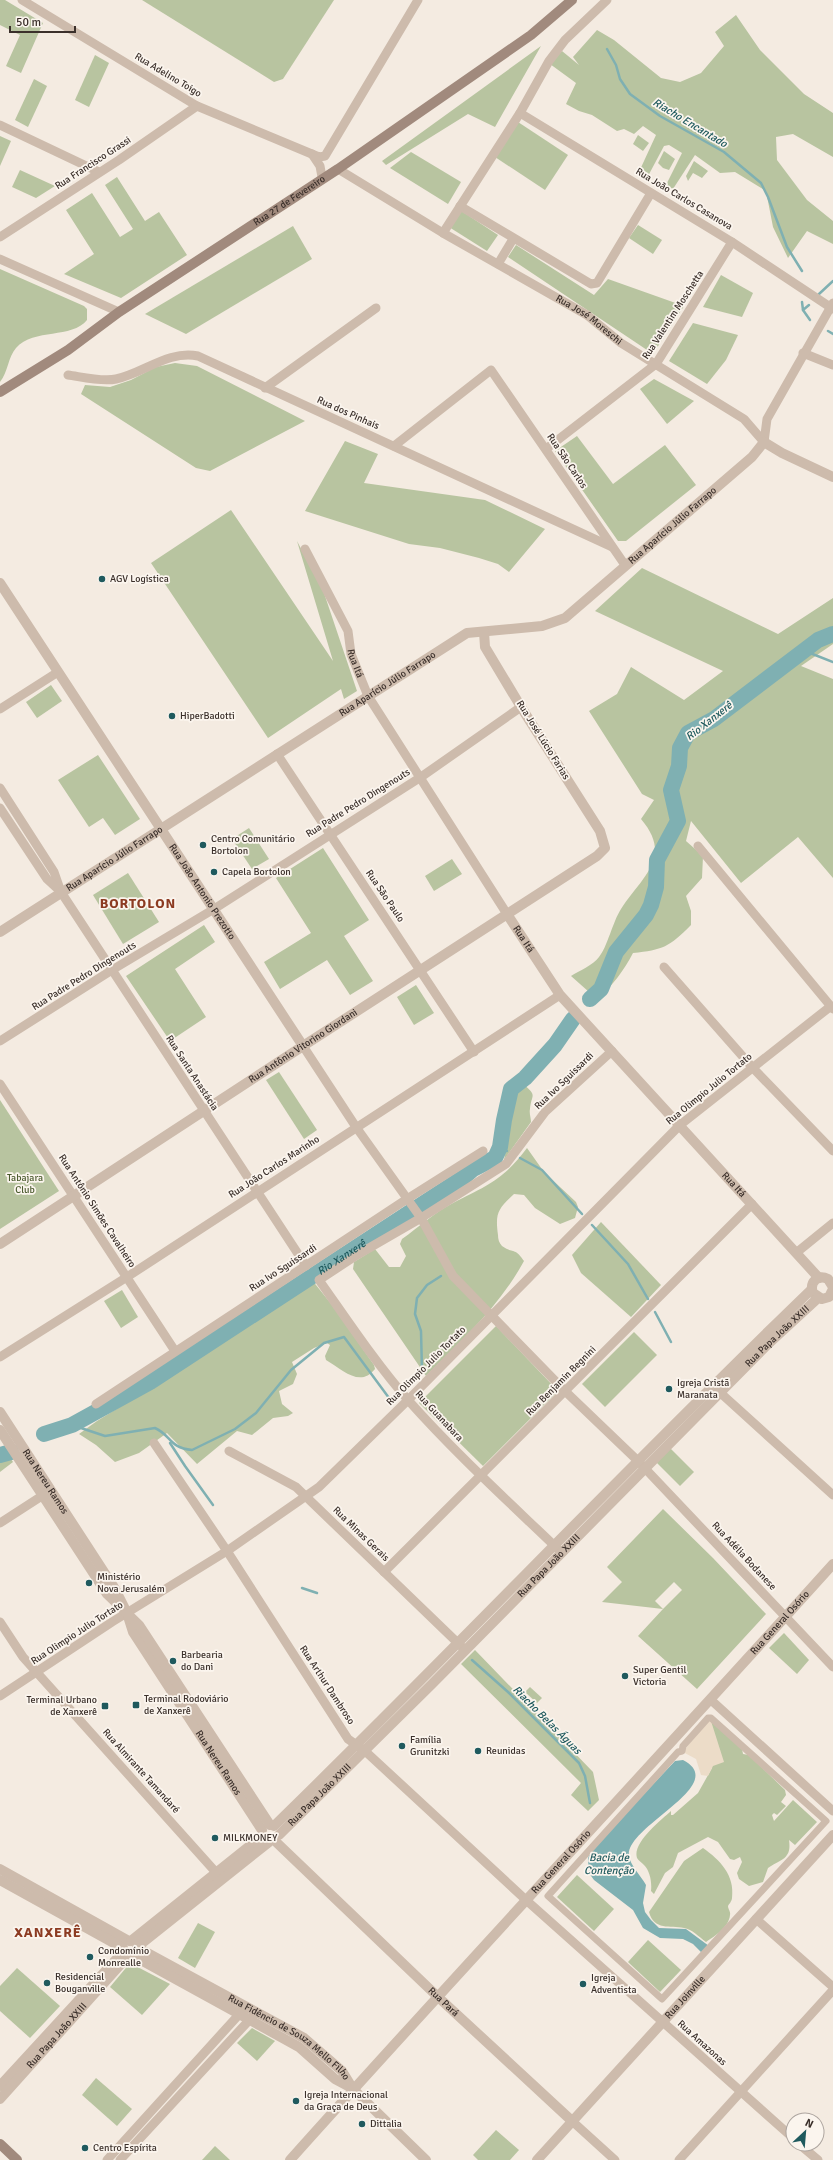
<svg xmlns="http://www.w3.org/2000/svg" width="833" height="2160" font-family="Signika,sans-serif">
  <style>
    .green { fill: #b8c4a0; fill-rule: evenodd }
    .plaza { fill: #ecdcc8 }
    .water { fill: #7fb0b2 }
    .lines { fill: none; stroke-linecap: round; stroke-linejoin: round }
    .stream { stroke: #7fb0b2; stroke-width: 2.5 }
    .river { stroke: #7fb0b2; stroke-width: 16 }
    .pedestrian { stroke: #cdbbac; stroke-width: 7 }
    .minor { stroke: #cdbbac; stroke-width: 9 }
    .tertiary { stroke: #cdbbac; stroke-width: 10 }
    .secondary { stroke: #a18a7d; stroke-width: 10 }
    .poi-dot { fill: #1f5a5e; stroke: #fbf5ee; stroke-width: 1.5 }
    .labels { text-anchor: middle; dominant-baseline: central; stroke-width: 3.5; stroke-linejoin: round; paint-order: stroke }
    .street-label { font-size: 10px; fill: #3b302b; stroke: #fbf5ee }
    .poi-label { font-size: 10px; fill: #3b302b; stroke: #fbf5ee; text-anchor: start }
    .park-label { font-size: 10px; fill: #4a5a2e; stroke: #fbf5ee }
    .water-label { font-size: 11px; font-style: italic; fill: #1f5a5e; stroke: #fbf5ee }
    .district-label { font-size: 14px; font-weight: bold; letter-spacing: 1px; fill: #8c3b22; stroke: #fbf5ee }
  </style>
  <rect width="100%" height="100%" fill="#f4ebe1"/>
  <!-- green -->
  <g class="green">
    <polygon points="0,0 5,0 43,23 21,73 6,66 20,35 0,25"/>
    <polygon points="142,0 334,0 283,79 274,82"/>
    <polygon points="736,15 760,50 804,94 833,113 833,157 793,134 776,137 777,160 807,200 833,221 833,244 807,231 788,258 773,227 766,191 735,172 720,173 695,155 673,189 666,185 682,153 669,145 664,146 647,178 638,174 656,135 643,126 634,134 624,129 617,131 592,115 579,111 566,104 576,83 550,64 562,51 579,65 573,57 597,30 614,40 661,78 680,82 701,73 724,46 715,32"/>
    <polygon points="541,46 495,127 468,114 386,165 382,161"/>
    <polygon points="95,55 109,63 89,107 75,100"/>
    <polygon points="34,79 47,86 28,127 15,120"/>
    <polygon points="518,122 568,155 545,190 495,157"/>
    <polygon points="638,135 649,143 643,151 633,144"/>
    <polygon points="0,136 11,141 0,166"/>
    <polygon points="664,151 675,159 669,170 663,168 658,163"/>
    <polygon points="411,152 461,182 448,204 390,168"/>
    <polygon points="694,161 708,171 702,178 693,173 688,181 686,176"/>
    <polygon points="20,170 55,186 36,198 12,187"/>
    <polygon points="117,177 145,221 159,212 187,255 121,298 64,274 94,254 66,210 92,193 120,237 133,229 105,185"/>
    <polygon points="460,210 498,235 487,251 449,227"/>
    <polygon points="638,225 662,240 653,254 629,238"/>
    <polygon points="293,226 312,259 186,334 145,314"/>
    <polygon points="516,245 594,295 608,279 684,306 653,354 508,257"/>
    <path d="M0,269L84,306L87,309V320C72,339 34,328 16,348C8,357 8,372 0,382Z"/>
    <polygon points="721,275 753,293 742,317 703,307"/>
    <polygon points="693,323 738,335 726,360 707,384 669,361"/>
    <polygon points="175,363 197,366 305,421 210,471 196,468 81,394 85,385 110,387 131,380 156,367"/>
    <polygon points="654,379 694,401 667,424 640,389"/>
    <polygon points="577,436 613,484 665,445 696,485 626,541 618,541 555,451"/>
    <polygon points="345,441 378,454 364,483 485,500 545,529 509,572 498,564 479,558 440,548 409,544 305,511"/>
    <polygon points="231,510 333,661 297,541 324,593 357,691 344,699 341,689 268,738 151,563"/>
    <path d="M642,568L778,634L833,598V644L801,666L833,679V878L798,837L741,883L691,821L686,841L703,856L702,878L686,896L691,911V925C669,947 663,950 633,953C624,971 612,985 598,1000L571,976C579,971 593,965 599,957C607,948 613,921 621,909C641,877 674,858 641,819L654,800L642,794L589,711L617,694L631,667L684,700L723,671L595,611Z"/>
    <polygon points="51,685 62,701 37,718 26,702"/>
    <polygon points="98,755 140,819 115,835 103,818 89,827 58,780"/>
    <polygon points="249,828 269,859 252,869 232,839"/>
    <polygon points="323,848 369,920 344,936 373,981 350,995 327,960 280,989 264,962 311,933 276,878"/>
    <polygon points="452,859 462,874 434,891 425,876"/>
    <polygon points="128,873 159,922 123,944 93,895"/>
    <polygon points="204,925 215,942 175,969 206,1017 170,1041 126,976"/>
    <polygon points="416,985 434,1013 414,1025 397,997"/>
    <polygon points="279,1072 317,1130 304,1139 266,1080"/>
    <path d="M524,1085C538,1096 531,1095 530,1109C529,1113 531,1118 531,1122L504,1160C510,1136 506,1111 517,1089Z"/>
    <polygon points="0,1100 59,1191 0,1229"/>
    <path d="M527,1148L544,1172L576,1202L578,1207L575,1218L560,1224L535,1208L524,1195L514,1194C498,1209 495,1213 498,1235C498,1239 499,1243 502,1246C513,1254 515,1247 524,1261C499,1307 463,1339 426,1376L353,1269L354,1262L375,1249L389,1267H400L406,1256L400,1244L402,1239C419,1227 435,1212 453,1203C488,1185 502,1181 527,1148Z"/>
    <polygon points="601,1222 661,1285 631,1317 581,1273 572,1255"/>
    <path d="M312,1280L332,1305L374,1365L375,1369C360,1388 343,1370 326,1360L325,1356L330,1345L327,1343L314,1348L292,1362L297,1374L293,1384L279,1391L282,1404L293,1413L288,1416L273,1418L252,1435L237,1431L197,1464L167,1433L139,1453L115,1462L96,1445L79,1434L97,1421L190,1364Z"/>
    <polygon points="122,1290 138,1317 121,1328 104,1301"/>
    <polygon points="496,1326 558,1391 483,1466 419,1403"/>
    <polygon points="634,1332 657,1355 605,1407 582,1384"/>
    <polygon points="0,1447 3,1447 13,1462 0,1472"/>
    <polygon points="670,1448 694,1472 680,1486 656,1462"/>
    <path d="M663,1509L713,1558L766,1614L697,1689L638,1636L663,1609L602,1602L622,1582L607,1567ZM674,1582L682,1590L663,1609L655,1601Z"/>
    <polygon points="784,1633 809,1660 797,1674 769,1648"/>
    <polygon points="475,1650 593,1772 599,1800 588,1811 571,1795 581,1783 461,1664"/>
    <polygon points="530,1687 542,1698 537,1703 525,1692"/>
    <path d="M711,1721L742,1749L743,1754L749,1755L785,1790L786,1795L781,1802L786,1806L777,1815L774,1813L772,1815L774,1821L793,1800L817,1822L795,1845L789,1840C792,1860 780,1859 768,1868L763,1882L749,1886L739,1879L737,1873L742,1862L740,1857L734,1860L730,1859L718,1842L708,1837L678,1853L673,1867L665,1873L654,1894L651,1891C652,1882 650,1871 644,1865C641,1862 639,1861 637,1858C632,1843 661,1820 671,1811V1815H673L698,1793L712,1768Z"/>
    <path d="M703,1848C720,1860 735,1875 732,1898C732,1901 729,1904 728,1906C728,1909 731,1912 730,1915C729,1927 715,1936 706,1942C699,1937 692,1929 684,1928C670,1925 654,1931 649,1912L684,1861Z"/>
    <polygon points="577,1875 614,1909 594,1931 557,1897"/>
    <polygon points="198,1923 215,1932 195,1968 178,1958"/>
    <polygon points="648,1940 681,1970 660,1992 628,1962"/>
    <polygon points="130,1963 170,1984 142,2015 110,1987"/>
    <polygon points="17,1968 60,2006 30,2038 0,2011 0,1986"/>
    <polygon points="252,2028 275,2041 257,2061 237,2043"/>
    <polygon points="96,2078 132,2109 117,2126 82,2095"/>
    <polygon points="496,2130 519,2150 510,2160 478,2160 473,2155"/>
    <polygon points="215,2146 230,2160 202,2160"/>
  </g>
  <!-- plaza -->
  <polygon class="plaza" points="708,1720 711,1721 724,1762 713,1766 708,1776 701,1775 696,1759 683,1752"/>
  <!-- water -->
  <path class="water" d="M683,1760C731,1785 625,1826 629,1856C630,1865 641,1876 646,1885L643,1903L645,1912L651,1920L659,1928L686,1929L709,1946L702,1953L693,1944L683,1939L660,1938L643,1928L633,1910L594,1880L589,1873L588,1859L590,1851L675,1761Z"/>
  <g class="lines">
    <!-- stream -->
    <g class="stream">
      <polyline points="607,49 616,65 620,79 630,94 660,116 724,152 761,183 768,197 787,247 802,271"/>
      <polyline points="819,294 833,281"/>
      <polyline points="802,302 803,310 810,320"/>
      <polyline points="803,310 809,305"/>
      <polyline points="828,331 833,334"/>
      <polyline points="805,649 810,653 833,662"/>
      <polyline points="500,1147 507,1151"/>
      <polyline points="520,1158 542,1170 582,1214"/>
      <polyline points="592,1225 628,1264 648,1299"/>
      <polyline points="655,1312 671,1342"/>
      <polyline points="407,1386 422,1371 421,1331 415,1314 417,1298 427,1285 441,1276"/>
      <path d="M72,1425L105,1436L155,1428C171,1435 169,1448 192,1450L235,1429L256,1413L291,1370L324,1343L344,1337L392,1402L397,1397"/>
      <polyline points="170,1443 185,1466 213,1505"/>
      <polyline points="302,1588 317,1593"/>
      <polyline points="472,1660 508,1692 579,1763 585,1776 590,1803"/>
    </g>
    <!-- river -->
    <g class="river">
      <polyline points="590,999 601,989 616,952 646,915 651,905 656,887 657,860 678,821 671,790 679,766 680,748 688,733 714,719 818,640 833,634"/>
      <path id="s1" d="M44,1434L72,1425L150,1382L464,1177L473,1169L495,1158L500,1147L504,1120L511,1089L525,1078L555,1045L573,1019"/>
      <polyline points="0,1455 11,1452"/>
    </g>
    <!-- pedestrian -->
    <polygon class="pedestrian" points="708,1718 711,1718 826,1821 662,1999 548,1896 678,1752 682,1751 683,1746"/>
    <!-- minor -->
    <g class="minor">
      <polyline points="22,0 197,106 319,157 325,156 418,0"/>
      <polyline points="520,113 732,242 833,309"/>
      <polyline points="0,125 99,172"/>
      <polyline points="312,154 320,166 322,177"/>
      <path id="s2" d="M338,169L443,233L587,315L621,343L744,419L764,442"/>
      <polyline points="460,206 591,284 597,283 651,193"/>
      <polyline points="443,233 520,113 549,61 565,40 607,0"/>
      <polyline points="0,237 119,160 197,106"/>
      <polyline points="0,259 119,312"/>
      <polyline points="498,264 513,239"/>
      <polyline points="803,353 833,365"/>
      <path d="M68,375C82,377 102,382 116,379C144,373 168,350 198,356L612,547"/>
      <polyline points="265,388 376,308"/>
      <polyline points="764,442 767,419 833,303"/>
      <polyline points="394,446 491,370 625,565"/>
      <polyline points="546,449 656,364 732,242"/>
      <path id="s3" d="M305,549L348,631L351,654L368,696L507,914"/>
      <polyline points="0,709 58,672"/>
      <polyline points="277,754 474,1052"/>
      <polyline points="0,788 54,872 61,892 306,1266"/>
      <polyline points="0,808 47,879 60,891"/>
      <polyline points="698,846 833,1009"/>
      <polyline points="664,967 752,1067 833,1151"/>
      <polyline points="0,1041 112,970 214,909 421,777 521,707"/>
      <polyline points="303,1046 356,1127 421,1218 453,1276 566,1392 638,1461 833,1667"/>
      <polyline points="0,1084 175,1351"/>
      <polyline points="796,1253 833,1223"/>
      <polyline points="0,1357 127,1277 560,995"/>
      <polyline points="715,1388 833,1495"/>
      <polyline points="96,1404 407,1199 483,1151"/>
      <polyline points="154,1443 227,1551 348,1739 365,1751 526,1900 793,2138"/>
      <polyline points="229,1451 296,1487 463,1648"/>
      <polyline points="0,1523 48,1492"/>
      <path d="M561,1552C509,1502 456,1454 408,1400C375,1362 348,1321 319,1280L357,1255L421,1218L506,1164L545,1112L612,1051"/>
      <polyline points="384,1572 752,1204"/>
      <polyline points="0,1622 23,1657 221,1878"/>
      <polyline points="0,1696 112,1622 227,1551 319,1487 408,1400 680,1125 831,1006"/>
      <polyline points="711,1700 833,1811"/>
      <polyline points="756,1919 833,1987"/>
      <polyline points="572,2121 615,2160"/>
      <polyline points="799,2144 818,2160"/>
      <polyline points="107,2160 244,2009"/>
      <polyline points="120,2160 253,2016"/>
      <polyline points="679,2160 833,1990"/>
    </g>
    <!-- tertiary -->
    <g class="tertiary">
      <path id="s4" d="M0,583L303,1046"/>
      <path id="s5" d="M507,914L560,995L819,1278"/>
      <path id="s6" d="M0,932L467,633L542,626L565,618L752,457L764,442L782,453L833,477"/>
      <path id="s7" d="M0,1244L303,1046L597,856L605,848L600,831L521,707L485,647L484,632"/>
      <path d="M833,1287L828,1279C818,1274 809,1282 813,1293L822,1299L829,1297L833,1289"/>
      <path id="s8" d="M0,1412L115,1589L127,1613L133,1632L262,1830"/>
      <polyline points="0,1430 107,1594 139,1625 270,1825"/>
      <path d="M274,1826C456,1649 629,1465 812,1289"/>
      <path id="s9" d="M279,1835L432,1684L768,1344L818,1298"/>
      <path id="s10" d="M275,1841L438,1997L572,2121"/>
      <polyline points="0,1869 129,1941"/>
      <polyline points="0,1880 123,1948"/>
      <polyline points="131,1941 262,1836"/>
      <polyline points="137,1947 269,1842"/>
      <path id="s11" d="M138,1948L304,2038L342,2071L353,2089L426,2160"/>
      <polyline points="132,1955 299,2047 335,2079 352,2088"/>
      <polyline points="0,2086 124,1951"/>
      <path id="s12" d="M0,2099L129,1955"/>
      <path id="s13" d="M290,2160C469,1960 653,1764 833,1564"/>
      <path id="s14" d="M537,2160L833,1835"/>
    </g>
    <!-- secondary -->
    <g class="secondary">
      <path id="s15" d="M0,392L68,350L119,312L338,169L531,35L572,0"/>
      <polyline points="0,2144 17,2160"/>
    </g>
  </g>
  <!-- markers -->
  <g class="poi-dot">
    <circle cx="102" cy="579" r="4"/>
    <circle cx="172" cy="716" r="4"/>
    <circle cx="203" cy="845" r="4"/>
    <circle cx="214" cy="872" r="4"/>
    <circle cx="669" cy="1389" r="4"/>
    <circle cx="89" cy="1583" r="4"/>
    <circle cx="173" cy="1661" r="4"/>
    <circle cx="625" cy="1676" r="4"/>
    <rect x="132" y="1701" width="8" height="8" rx="2"/>
    <rect x="101" y="1702" width="8" height="8" rx="2"/>
    <circle cx="402" cy="1746" r="4"/>
    <circle cx="478" cy="1751" r="4"/>
    <circle cx="215" cy="1838" r="4"/>
    <circle cx="90" cy="1957" r="4"/>
    <circle cx="47" cy="1983" r="4"/>
    <circle cx="583" cy="1984" r="4"/>
    <circle cx="296" cy="2101" r="4"/>
    <circle cx="362" cy="2124" r="4"/>
    <circle cx="85" cy="2148" r="4"/>
  </g>
  <g class="labels">
    <!-- street labels -->
    <g class="street-label">
      <text transform="translate(168 75) rotate(31)">Rua Adelino Toigo</text>
      <text transform="translate(93 163) rotate(-33)">Rua Francisco Grassi</text>
      <text transform="translate(684 199) rotate(31)">Rua João Carlos Casanova</text>
      <text stroke="none"><textPath href="#s15" startOffset="347">Rua 27 de Fevereiro</textPath></text>
      <text transform="translate(673 315) rotate(-57)">Rua Valentim Moschetta</text>
      <text stroke="none"><textPath href="#s2" startOffset="293">Rua José Moreschi</textPath></text>
      <text transform="translate(348 413) rotate(24)">Rua dos Pinhais</text>
      <text transform="translate(567 461) rotate(56)">Rua São Carlos</text>
      <text stroke="none"><textPath href="#s6" startOffset="796">Rua Aparício Júlio Farrapo</textPath></text>
      <text stroke="none"><textPath href="#s3" startOffset="126">Rua Itá</textPath></text>
      <text stroke="none"><textPath href="#s6" startOffset="460">Rua Aparício Júlio Farrapo</textPath></text>
      <text transform="translate(543 740) rotate(58)">Rua José Lúcio Farias</text>
      <text transform="translate(358 803) rotate(-32)">Rua Padre Pedro Dingenouts</text>
      <text stroke="none"><textPath href="#s6" startOffset="136">Rua Aparício Júlio Farrapo</textPath></text>
      <text stroke="none"><textPath href="#s4" startOffset="369">Rua João Antonio Prezotto</textPath></text>
      <text transform="translate(385 896) rotate(56)">Rua São Paulo</text>
      <text stroke="none"><textPath href="#s5" startOffset="30">Rua Itá</textPath></text>
      <text transform="translate(84 976) rotate(-32)">Rua Padre Pedro Dingenouts</text>
      <text stroke="none"><textPath href="#s7" startOffset="362">Rua Antônio Vitorino Giordani</textPath></text>
      <text transform="translate(192 1073) rotate(57)">Rua Santa Anastácia</text>
      <text transform="translate(564 1081) rotate(-44)">Rua Ivo Sguissardi</text>
      <text transform="translate(709 1089) rotate(-39)">Rua Olimpio Julio Tortato</text>
      <text transform="translate(274 1167) rotate(-33)">Rua João Carlos Marinho</text>
      <text stroke="none"><textPath href="#s5" startOffset="354">Rua Itá</textPath></text>
      <text transform="translate(97 1211) rotate(57)">Rua Antônio Simões Cavalheiro</text>
      <text transform="translate(283 1268) rotate(-33)">Rua Ivo Sguissardi</text>
      <text stroke="none"><textPath href="#s9" startOffset="705">Rua Papa João XXIII</textPath></text>
      <text transform="translate(426 1366) rotate(-45)">Rua Olimpio Julio Tortato</text>
      <text transform="translate(561 1381) rotate(-45)">Rua Benjamin Begnini</text>
      <text transform="translate(439 1416) rotate(47)">Rua Guanabara</text>
      <text stroke="none"><textPath href="#s8" startOffset="83">Rua Nereu Ramos</textPath></text>
      <text transform="translate(361 1534) rotate(44)">Rua Minas Gerais</text>
      <text transform="translate(744 1556) rotate(47)">Rua Adélia Bodanese</text>
      <text stroke="none"><textPath href="#s9" startOffset="381">Rua Papa João XXIII</textPath></text>
      <text stroke="none"><textPath href="#s13" startOffset="727">Rua General Osório</textPath></text>
      <text transform="translate(77 1633) rotate(-33)">Rua Olimpio Julio Tortato</text>
      <text transform="translate(327 1685) rotate(57)">Rua Arthur Dambroso</text>
      <text stroke="none"><textPath href="#s8" startOffset="414">Rua Nereu Ramos</textPath></text>
      <text transform="translate(141 1771) rotate(48)">Rua Almirante Tamandaré</text>
      <text stroke="none"><textPath href="#s9" startOffset="57">Rua Papa João XXIII</textPath></text>
      <text stroke="none"><textPath href="#s13" startOffset="403">Rua General Osório</textPath></text>
      <text stroke="none"><textPath href="#s14" startOffset="220">Rua Joinville</textPath></text>
      <text stroke="none"><textPath href="#s10" startOffset="233">Rua Pará</textPath></text>
      <text stroke="none"><textPath href="#s12" startOffset="85">Rua Papa João XXIII</textPath></text>
      <text stroke="none"><textPath href="#s11" startOffset="176">Rua Fidêncio de Souza Mello Filho</textPath></text>
      <text transform="translate(702 2043) rotate(42)">Rua Amazonas</text>
    </g>
    <!-- poi labels -->
    <g class="poi-label">
      <text x="110" y="579">AGV Logística</text>
      <text x="180" y="716">HiperBadotti</text>
      <text x="211" y="839">Centro Comunitário<tspan x="211" dy="12">Bortolon</tspan></text>
      <text x="222" y="872">Capela Bortolon</text>
      <text x="677" y="1383">Igreja Cristã<tspan x="677" dy="12">Maranata</tspan></text>
      <text x="97" y="1577">Ministério<tspan x="97" dy="12">Nova Jerusalém</tspan></text>
      <text x="181" y="1655">Barbearia<tspan x="181" dy="12">do Dani</tspan></text>
      <text x="633" y="1670">Super Gentil<tspan x="633" dy="12">Victoria</tspan></text>
      <text x="144" y="1699">Terminal Rodoviário<tspan x="144" dy="12">de Xanxerê</tspan></text>
      <text x="97" y="1700" text-anchor="end">Terminal Urbano<tspan x="97" dy="12">de Xanxerê</tspan></text>
      <text x="410" y="1740">Família<tspan x="410" dy="12">Grunitzki</tspan></text>
      <text x="486" y="1751">Reunidas</text>
      <text x="223" y="1838">MILKMONEY</text>
      <text x="98" y="1951">Condomínio<tspan x="98" dy="12">Monrealle</tspan></text>
      <text x="55" y="1977">Residencial<tspan x="55" dy="12">Bouganville</tspan></text>
      <text x="591" y="1978">Igreja<tspan x="591" dy="12">Adventista</tspan></text>
      <text x="304" y="2095">Igreja Internacional<tspan x="304" dy="12">da Graça de Deus</tspan></text>
      <text x="370" y="2124">Dittalia</text>
      <text x="93" y="2148">Centro Espírita</text>
    </g>
    <!-- park labels -->
    <g class="park-label">
      <text x="25" y="1178">Tabajara<tspan x="25" dy="12">Club</tspan></text>
    </g>
    <!-- water labels -->
    <g class="water-label">
      <text transform="translate(690 123) rotate(31)">Riacho Encantado</text>
      <text transform="translate(709 721) rotate(-38)">Rio Xanxerê</text>
      <text stroke="none"><textPath href="#s1" startOffset="347">Rio Xanxerê</textPath></text>
      <text transform="translate(547 1720) rotate(45)">Riacho Belas Águas</text>
      <text x="609" y="1857">Bacia de<tspan x="609" dy="13">Contenção</tspan></text>
    </g>
    <!-- district labels -->
    <g class="district-label">
      <text x="138" y="903">BORTOLON</text>
      <text x="48" y="1932">XANXERÊ</text>
    </g>
  </g>
  <!-- north arrow -->
  <g transform="translate(805 2132) rotate(26)"><circle r="19" fill="#fbf5ee" stroke="#aea6a0"/>
  <path d="M0-3L7 15L0 10L-7 15Z" fill="#1f5a5e"/>
  <text y="-6" font-size="11" font-weight="bold" text-anchor="middle" fill="#3b302b">N</text>
  </g>
  <!-- scale -->
  <path d="M10 26v6h65v-6" fill="none" stroke="#3b302b" stroke-width="2"/>
  <text x="16" y="26" font-size="12" fill="#3b302b" stroke="#fbf5ee" stroke-width="3" paint-order="stroke">50 m</text>
</svg>
